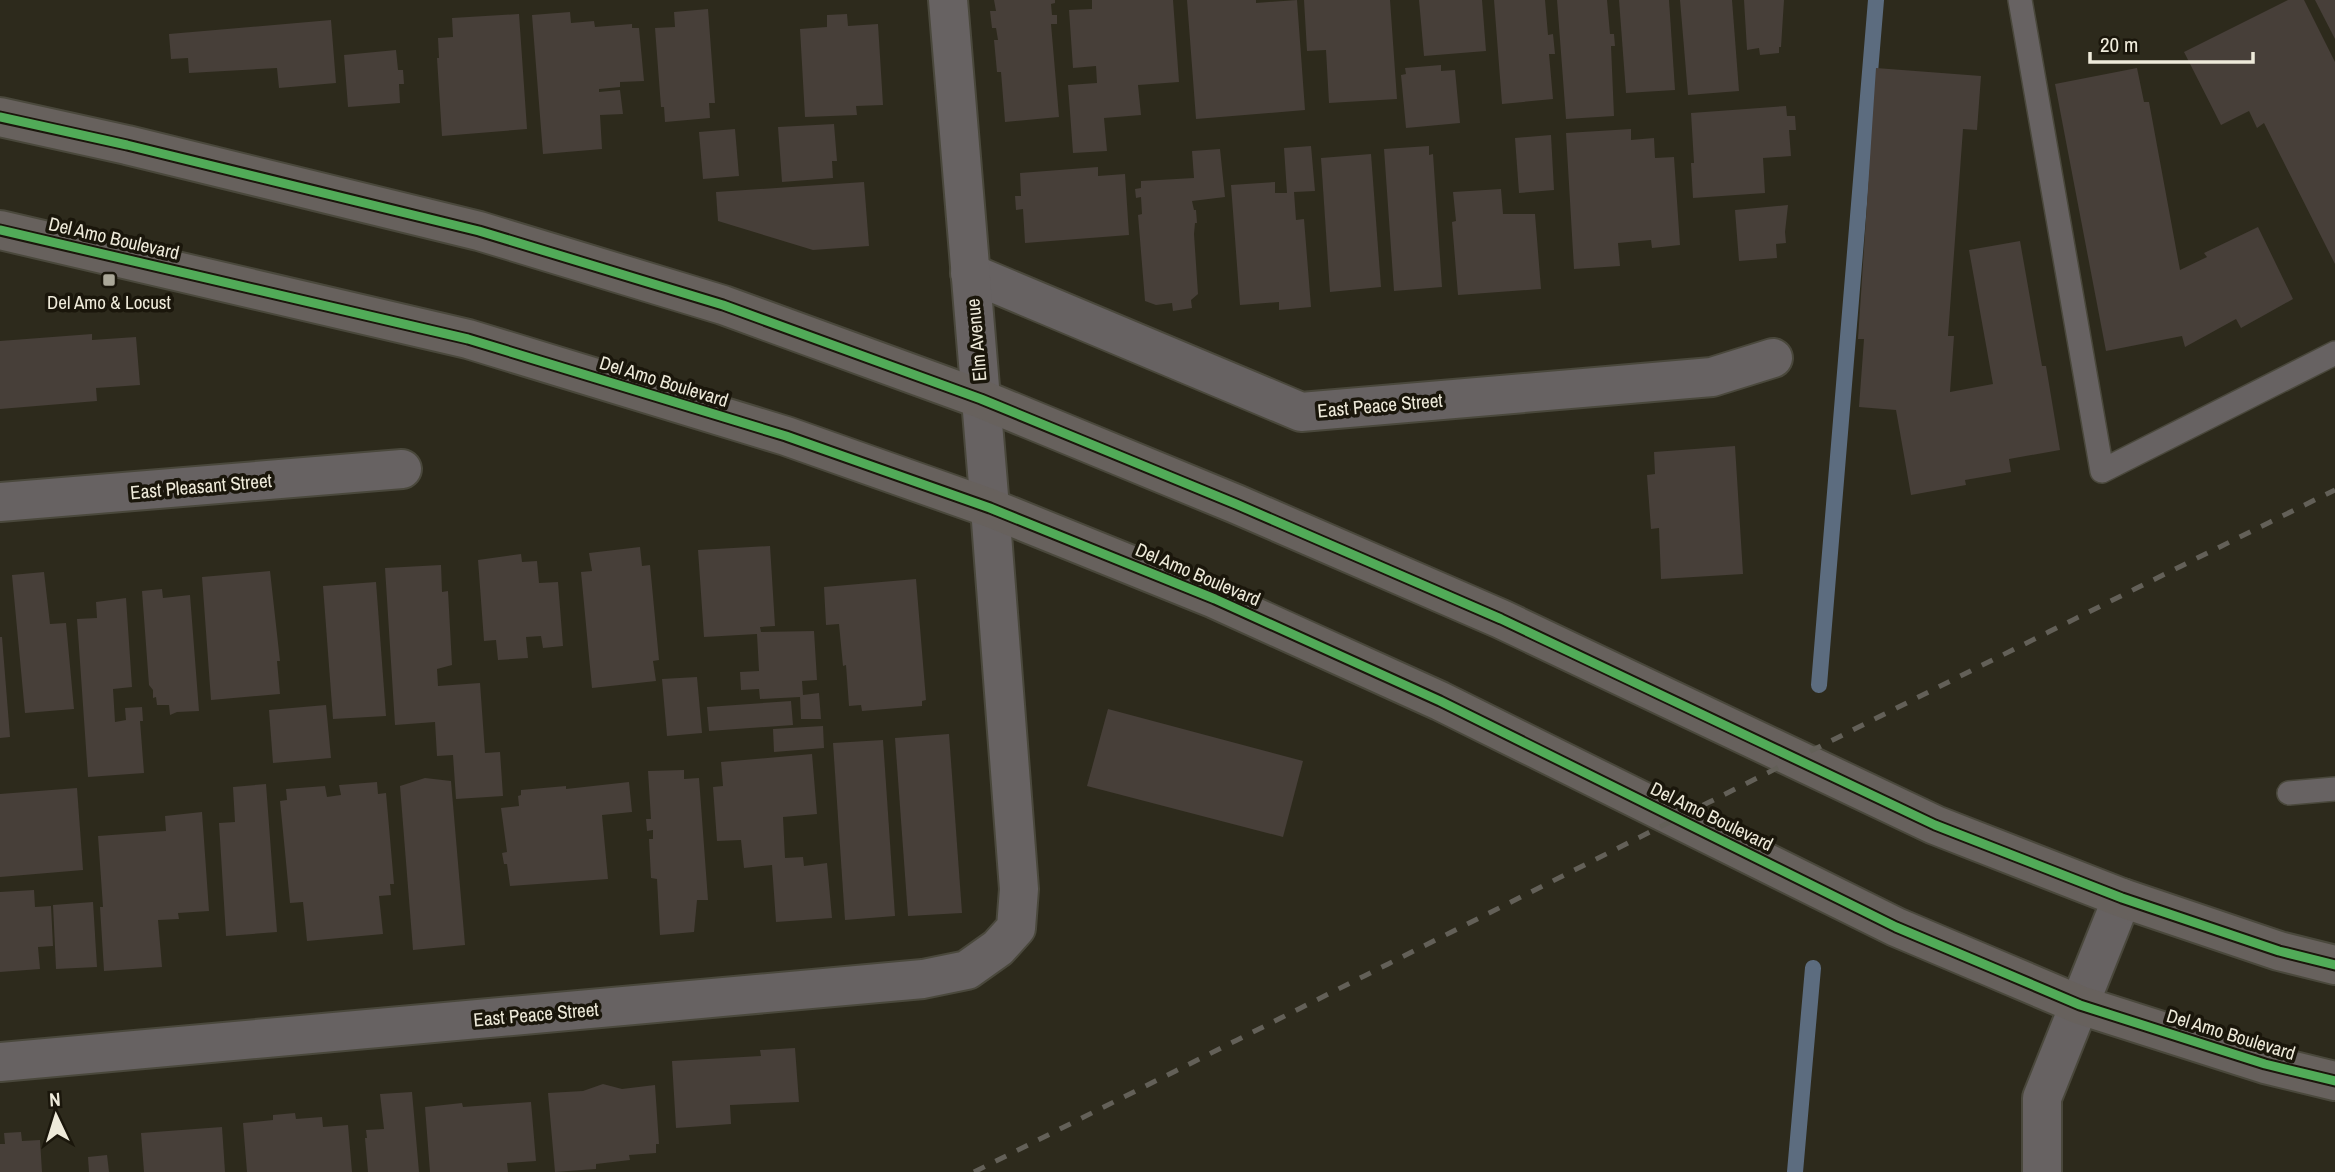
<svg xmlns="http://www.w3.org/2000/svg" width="2335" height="1172" font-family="'Archivo Narrow',sans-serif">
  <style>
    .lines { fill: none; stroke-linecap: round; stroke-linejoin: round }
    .stream { stroke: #5c6c7f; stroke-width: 16 }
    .building { fill: #473f39 }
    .lane-casing { stroke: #4a483c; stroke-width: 26 }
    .street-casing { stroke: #4a483c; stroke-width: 42 }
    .primary-casing { stroke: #4a483c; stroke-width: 42 }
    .lane { stroke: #676262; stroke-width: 23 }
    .street { stroke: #676262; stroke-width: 38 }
    .primary { stroke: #67615d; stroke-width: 38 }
    .rail { stroke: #636058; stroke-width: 5; stroke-dasharray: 12 12; stroke-linecap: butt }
    .cycleway-casing { stroke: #1a160b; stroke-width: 13 }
    .cycleway { stroke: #51ab58; stroke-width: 9 }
    .poi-dot { fill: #aaa798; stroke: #1a160b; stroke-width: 2.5 }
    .labels { text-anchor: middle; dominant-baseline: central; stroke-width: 7; stroke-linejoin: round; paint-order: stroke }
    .street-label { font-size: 19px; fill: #eeeada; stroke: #1a160b }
    .poi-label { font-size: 19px; fill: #eeeada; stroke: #1a160b }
  </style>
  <rect width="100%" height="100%" fill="#2d2a1c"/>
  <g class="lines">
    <!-- stream -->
    <g class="stream">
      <polyline points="1819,685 1876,0"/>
      <polyline points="1795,1172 1813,968"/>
    </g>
  </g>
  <!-- building -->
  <g class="building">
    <polygon points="994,0 1055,0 1055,3 1051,4 1052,15 1057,15 1057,24 1051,24 1059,117 1005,122 1001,72 997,72 994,40 998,40 996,28 992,28 990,11 996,11"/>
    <polygon points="1092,0 1173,0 1179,82 1138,85 1141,115 1104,118 1107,151 1073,153 1068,85 1097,83 1096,66 1073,68 1069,10 1092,9"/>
    <polygon points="1187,0 1256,0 1256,3 1297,0 1305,110 1196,119"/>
    <polygon points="1304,0 1390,0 1397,99 1329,103 1326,50 1307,51"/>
    <polygon points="1419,0 1482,0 1486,51 1424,56"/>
    <polygon points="1494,0 1545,0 1548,35 1553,34 1555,54 1549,54 1553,99 1502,104"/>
    <polygon points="1557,0 1607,0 1610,34 1614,34 1615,46 1611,46 1614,116 1566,119"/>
    <polygon points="1619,0 1669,0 1675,90 1626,93"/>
    <polygon points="1680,0 1732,0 1739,91 1688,95"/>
    <polygon points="1744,0 1784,0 1781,47 1779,47 1779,53 1760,55 1759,48 1747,50"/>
    <polygon points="2288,0 2304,0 2335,62 2335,264 2264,123 2257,128 2249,111 2221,125 2184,52"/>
    <polygon points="2315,0 2335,0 2335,39"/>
    <polygon points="708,9 715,103 709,103 710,118 665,122 664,107 661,107 655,28 675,27 674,12"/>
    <polygon points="570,12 571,23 594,21 595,27 632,24 632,28 639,28 644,81 620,82 620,87 599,89 599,92 620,90 623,114 600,115 602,149 543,154 532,15"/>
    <polygon points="519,14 527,129 442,136 437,58 439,58 438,38 453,37 452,18"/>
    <polygon points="847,14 848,26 878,24 883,105 856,106 857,115 805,117 800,29 827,27 827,15"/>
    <polygon points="331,20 336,83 279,88 277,68 189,73 188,58 171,59 169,34"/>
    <polygon points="396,50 398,70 403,70 404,84 399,84 400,103 348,107 344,55"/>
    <polygon points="1441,65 1441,71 1455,70 1460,123 1406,128 1401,75 1406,74 1405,68"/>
    <polygon points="1876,68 1981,76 1977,130 1963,129 1948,336 1954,336 1950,392 1993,384 1969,250 2020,241 2042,366 2046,366 2060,450 2009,459 2011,472 1965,480 1966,485 1911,495 1896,410 1859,407 1864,339 1858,339"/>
    <polygon points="2137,68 2144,102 2149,102 2180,270 2207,257 2204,253 2258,227 2293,299 2241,328 2236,319 2185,347 2182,336 2106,351 2055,84"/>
    <polygon points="1786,106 1787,116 1795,116 1796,130 1789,130 1791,156 1763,158 1765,193 1693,198 1691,163 1694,163 1691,113"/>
    <polygon points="834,124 837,161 832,161 833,178 782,182 778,127"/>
    <polygon points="735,129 739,176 703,179 699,132"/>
    <polygon points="1631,129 1631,140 1654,138 1655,158 1674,157 1680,245 1652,248 1651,240 1618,243 1620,266 1574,269 1566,133"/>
    <polygon points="1551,135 1554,190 1519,193 1515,138"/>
    <polygon points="1311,146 1315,191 1294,192 1296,220 1304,219 1311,307 1279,310 1279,302 1240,305 1231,185 1275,182 1275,193 1287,193 1284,148"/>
    <polygon points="1429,146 1429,155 1433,154 1442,287 1394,291 1384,149"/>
    <polygon points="1220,149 1225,197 1192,201 1194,210 1196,210 1197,223 1195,223 1194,234 1198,294 1191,300 1192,308 1173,311 1172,303 1156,305 1145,301 1138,215 1142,214 1141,197 1136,198 1135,189 1141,188 1141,181 1194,178 1192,151"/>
    <polygon points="1371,154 1381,287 1330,292 1321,158"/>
    <polygon points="1098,167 1098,176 1125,174 1129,235 1025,243 1023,209 1016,210 1015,196 1021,196 1020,173"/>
    <polygon points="864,182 869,246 813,250 718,221 716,192"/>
    <polygon points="1501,189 1503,214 1535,214 1541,289 1458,295 1452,222 1456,221 1453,192"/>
    <polygon points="1788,205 1785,232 1786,243 1776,244 1777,258 1739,261 1735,210"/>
    <polygon points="92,334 92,340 136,337 140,385 96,388 97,401 0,409 0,341"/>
    <polygon points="1735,446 1743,574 1661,579 1659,528 1651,529 1647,475 1655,474 1654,452"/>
    <polygon points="770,546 775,626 760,627 761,632 814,631 817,680 802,681 803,695 819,693 821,719 801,719 800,697 760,699 759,689 741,690 740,672 759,671 757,634 704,637 698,550"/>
    <polygon points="640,547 642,566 650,565 659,660 653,661 656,681 592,688 581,572 592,571 589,553"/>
    <polygon points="521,554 522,562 537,561 539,583 558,582 563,646 543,648 541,636 526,637 528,658 498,660 496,640 484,641 478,560"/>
    <polygon points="441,565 442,592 448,591 452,665 437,669 438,686 480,683 485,753 500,752 503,796 456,799 453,755 437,756 435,722 395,725 385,568"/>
    <polygon points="270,571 280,661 277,661 280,694 211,700 202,577"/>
    <polygon points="44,572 50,624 66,623 74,709 25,713 12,575"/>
    <polygon points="916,579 926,700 922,701 922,706 862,711 861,705 849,706 846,665 843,666 839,624 826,625 824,587"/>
    <polygon points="376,582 386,716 333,719 323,586"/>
    <polygon points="162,589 163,598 190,595 199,711 177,712 170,715 169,705 157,705 156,697 153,698 153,690 149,685 142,591"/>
    <polygon points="126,598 132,687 113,689 115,722 126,720 125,708 142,707 143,721 140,721 144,773 88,777 77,619 97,618 96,602"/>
    <polygon points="0,637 2,637 10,737 0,738"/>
    <polygon points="697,677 702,733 667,736 662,679"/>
    <polygon points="791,701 793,725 709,731 707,707"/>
    <polygon points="326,705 331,758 273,763 269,710"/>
    <polygon points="1108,709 1303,761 1283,837 1087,786"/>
    <polygon points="823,726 824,748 774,752 773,729"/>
    <polygon points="949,734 962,913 908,916 895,738"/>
    <polygon points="883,740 895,916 845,920 833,743"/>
    <polygon points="812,754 817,814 783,817 785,858 803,857 804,866 827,863 832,918 776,922 772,865 744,868 741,840 717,841 713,787 723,786 721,762"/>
    <polygon points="684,770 684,779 699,778 708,900 697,900 694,932 660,935 657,879 651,878 649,839 653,839 653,830 647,831 646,819 651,819 648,771"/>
    <polygon points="425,778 451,781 465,945 413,950 400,786"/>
    <polygon points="377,782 378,794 386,793 394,884 390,884 391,895 379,896 383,934 307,941 303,902 290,903 280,801 287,800 286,789 325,786 327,797 341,795 339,785"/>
    <polygon points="629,782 632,812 602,815 608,879 510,886 507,864 504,864 502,853 507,852 501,808 519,806 518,796 521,795 521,790 566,786 566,789"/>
    <polygon points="266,784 277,932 226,936 219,823 235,822 233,787"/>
    <polygon points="77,788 83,870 0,877 0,794"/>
    <polygon points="202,812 209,911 178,913 179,919 158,920 162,967 104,971 100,907 103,907 98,836 166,831 165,816"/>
    <polygon points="34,890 35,907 51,906 53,946 38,947 40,969 0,972 0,892"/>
    <polygon points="93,902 97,967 56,969 53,905"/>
    <polygon points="795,1048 799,1102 730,1105 731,1124 676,1128 672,1061 761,1056 760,1050"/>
    <polygon points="603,1084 622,1089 655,1085 659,1144 656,1144 656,1153 629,1155 630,1160 596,1164 596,1169 555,1172 548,1093 583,1091"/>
    <polygon points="412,1092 419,1172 368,1172 365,1138 367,1138 366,1130 384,1129 380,1094"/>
    <polygon points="531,1102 536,1161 507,1163 508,1172 430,1172 425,1107 462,1103 463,1107"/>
    <polygon points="295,1113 296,1119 322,1117 323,1127 348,1125 352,1172 247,1172 243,1123 273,1120 273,1115"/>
    <polygon points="222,1127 225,1172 144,1172 141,1133"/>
    <polygon points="21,1132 22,1141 40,1140 42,1172 0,1172 0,1144 5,1144 4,1133"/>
    <polygon points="107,1155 109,1172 89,1172 88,1157"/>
  </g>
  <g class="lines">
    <!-- lane casing -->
    <g class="lane-casing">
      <g id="lane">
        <polyline points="2020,0 2102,471 2335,353"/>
        <polyline points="2289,793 2335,789"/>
      </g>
    </g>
    <!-- street casing -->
    <g class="street-casing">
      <g id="street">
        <polyline points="970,273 1301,412 1712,377 1773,358"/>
        <polyline points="0,502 402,469"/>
        <polyline points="0,1062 923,979 967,970 998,948 1016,928 1019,889 990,508 948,0"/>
        <polyline points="2042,1172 2042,1098 2122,898"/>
      </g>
    </g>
    <!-- primary casing -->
    <g class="primary-casing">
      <g id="primary">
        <polyline points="0,117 127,145 479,231 723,305 981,399 1236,504 1501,619 1935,825 2122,898 2279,951 2335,965"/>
        <polyline points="0,230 468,339 786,436 990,508 1215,599 1440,701 1896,927 1993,968 2080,1005 2265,1064 2335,1081"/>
      </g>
    </g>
    <!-- lane -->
    <use href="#lane" class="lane"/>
    <!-- street -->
    <use href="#street" class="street"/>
    <!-- primary -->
    <use href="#primary" class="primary"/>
    <!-- rail -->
    <path class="rail" d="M974,1172C1428,945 1880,714 2335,490"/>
    <!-- cycleway casing -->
    <g class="cycleway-casing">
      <g id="cycleway">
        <polyline points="0,117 127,145 479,231 723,305 981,399 1236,504 1501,619 1935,825 2122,898 2279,951 2335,965"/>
        <polyline points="0,230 468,339 786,436 990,508 1215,599 1440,701 1896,927 1993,968 2080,1005 2265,1064 2335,1081"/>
      </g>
    </g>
    <!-- cycleway -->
    <use href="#cycleway" class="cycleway"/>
  </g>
  <!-- markers -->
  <rect class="poi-dot" x="102" y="273" width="14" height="14" rx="3.5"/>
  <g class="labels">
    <!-- street labels -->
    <g class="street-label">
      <text transform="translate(114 238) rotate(13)">Del Amo Boulevard</text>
      <text transform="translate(976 340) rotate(-95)">Elm Avenue</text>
      <text transform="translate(664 381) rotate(17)">Del Amo Boulevard</text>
      <text transform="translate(1380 405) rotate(-5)">East Peace Street</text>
      <text transform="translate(201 486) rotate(-5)">East Pleasant Street</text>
      <text transform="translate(1198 574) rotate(23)">Del Amo Boulevard</text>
      <text transform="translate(1712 816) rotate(26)">Del Amo Boulevard</text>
      <text transform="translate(536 1014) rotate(-5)">East Peace Street</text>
      <text transform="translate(2231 1034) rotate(17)">Del Amo Boulevard</text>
    </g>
    <!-- poi labels -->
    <g class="poi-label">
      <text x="109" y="302">Del Amo &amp; Locust</text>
    </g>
  </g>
  <!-- north arrow -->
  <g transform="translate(56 1116) rotate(356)" stroke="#1a160b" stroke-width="5" paint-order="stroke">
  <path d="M0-5L12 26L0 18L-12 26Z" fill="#eeeada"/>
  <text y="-10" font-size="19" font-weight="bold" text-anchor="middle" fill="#eeeada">N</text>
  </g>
  <!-- scale -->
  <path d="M2090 52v10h163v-10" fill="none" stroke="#eeeada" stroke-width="3.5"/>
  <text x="2100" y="52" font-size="21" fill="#eeeada" stroke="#1a160b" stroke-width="5" paint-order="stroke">20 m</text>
</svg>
